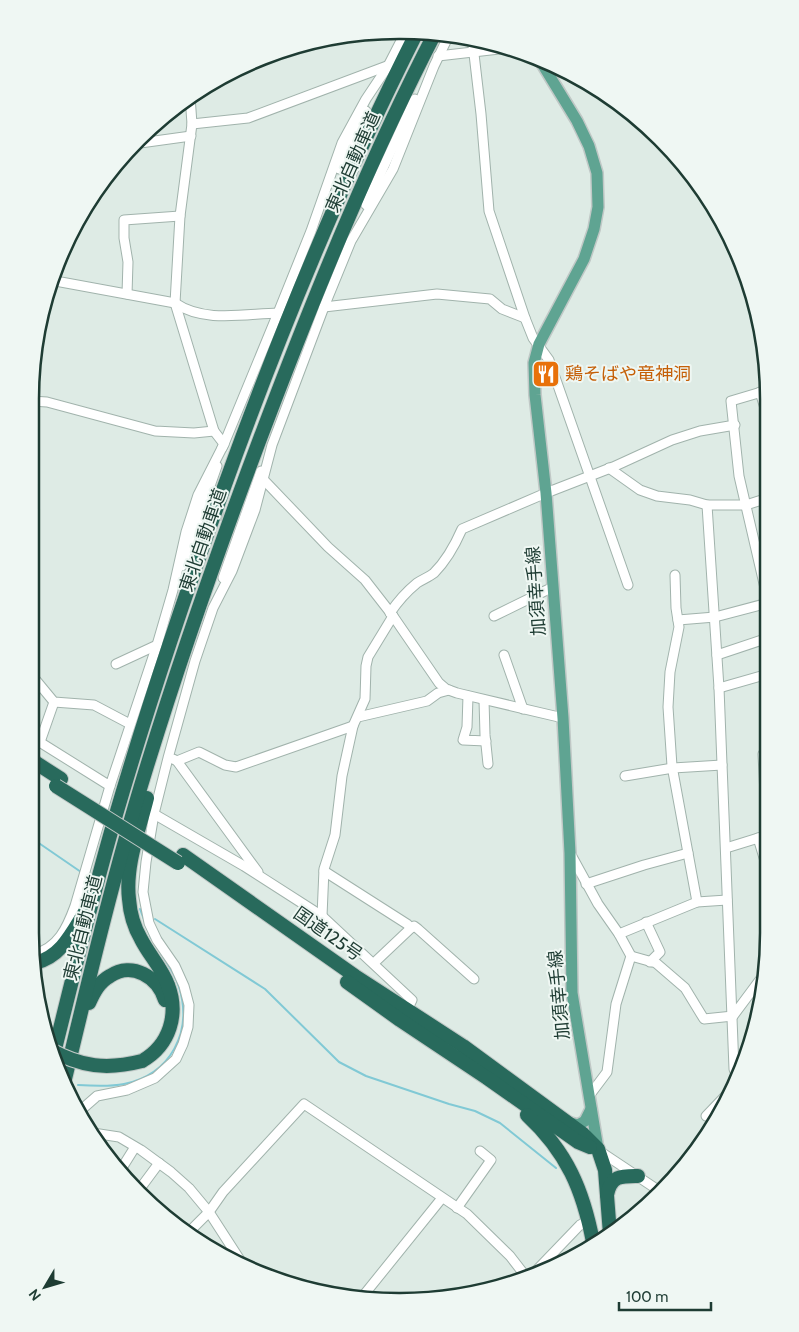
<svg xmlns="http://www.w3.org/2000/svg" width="799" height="1332" font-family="Cabin,'Noto Sans JP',sans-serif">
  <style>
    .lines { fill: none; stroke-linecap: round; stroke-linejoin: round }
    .stream { stroke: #81c9d5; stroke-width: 2 }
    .minor-tunnel { stroke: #b8c8c1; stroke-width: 9; stroke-dasharray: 9 4.5; stroke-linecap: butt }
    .minor-casing { stroke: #a1b3ac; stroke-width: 11 }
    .major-casing { stroke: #c0c8c6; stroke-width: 14 }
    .highway-casing { stroke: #c0c8c6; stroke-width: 16 }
    .minor { stroke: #fff; stroke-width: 9 }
    .major { stroke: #5fa492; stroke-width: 11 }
    .highway { stroke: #286a5c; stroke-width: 14 }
    .highway-bridge-casing { stroke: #c0c8c6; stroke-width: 16; stroke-linecap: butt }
    .highway-bridge { stroke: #286a5c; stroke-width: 14 }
    .labels { text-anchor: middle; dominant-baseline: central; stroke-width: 4; stroke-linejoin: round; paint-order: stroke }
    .street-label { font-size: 18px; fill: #1e3c33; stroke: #eff7f3 }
    .food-label { font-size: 18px; fill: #c56008; stroke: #eff7f3; text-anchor: start }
    .rim { fill: none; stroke: #1e3c33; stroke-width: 2.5 }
  </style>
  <rect width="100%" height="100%" fill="#deebe5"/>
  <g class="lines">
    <!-- stream -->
    <g class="stream">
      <polyline points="30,837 81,872"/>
      <polyline points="140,909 151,938"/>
      <polyline points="155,919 265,989 339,1062 366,1076 449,1104 475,1111 500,1123 556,1168"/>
      <path d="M78,1085C93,1086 109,1087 124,1084C171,1074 193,1032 179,987C176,975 166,962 159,950"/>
    </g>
    <!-- minor-tunnel -->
    <polyline class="minor-tunnel" points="206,511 238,522"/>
    <!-- minor casing -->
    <g class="minor-casing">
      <g id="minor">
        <polyline points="472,37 481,114 489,211 525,318 533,338 549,360 628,585"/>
        <polyline points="438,56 508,48"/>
        <polyline points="190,96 192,124 180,216 175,303 214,431 224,444 222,448"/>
        <polyline points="192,124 248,118 387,66"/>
        <polyline points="133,144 191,136"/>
        <polyline points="339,169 366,111"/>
        <polyline points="366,205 415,99"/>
        <path d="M50,280L175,303C204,323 244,314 278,313"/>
        <polyline points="127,294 128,262 124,238 124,220 180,216"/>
        <polyline points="324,307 437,294 490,299 502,309 525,318"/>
        <polyline points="768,390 731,401 739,476 768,601"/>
        <polyline points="760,392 768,418"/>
        <polyline points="31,401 47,402 155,431 194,433 214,431"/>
        <polyline points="609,468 640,490 657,496 690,500 707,505 746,505 768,498"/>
        <polyline points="262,478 328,547 365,580 393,616 439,683 446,689 457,693 563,718"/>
        <polyline points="707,505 719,688 734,1069 737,1077"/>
        <polyline points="182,566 217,466"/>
        <polyline points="675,575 676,608 679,627 670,672 668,707 672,766 697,902"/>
        <polyline points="223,578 261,471"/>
        <path d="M390,613C398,601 406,592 417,583C423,579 429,577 434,573C447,560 455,545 462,529L546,493L613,467L672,440L700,431L735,425"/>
        <polyline points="494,616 553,587"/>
        <polyline points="678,620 715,617 768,603"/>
        <polyline points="504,655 523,709"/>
        <polyline points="717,655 768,638"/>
        <polyline points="116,664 157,645"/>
        <polyline points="30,673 54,702 94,705 130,724"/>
        <polyline points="719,688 768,674"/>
        <polyline points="468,696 467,727 463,740 486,741"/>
        <polyline points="484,700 485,735 488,764"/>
        <polyline points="358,717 427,701 438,693 449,690"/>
        <polyline points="30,736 110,786 157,645 173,590 186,532 198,495 224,444 278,313 311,231 342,143 366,99 388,66 406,31"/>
        <polyline points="40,742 54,702"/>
        <polyline points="763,754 767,835"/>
        <polyline points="173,759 177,761 258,872"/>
        <polyline points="177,761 199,752 225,765 236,767 353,726"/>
        <polyline points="625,776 673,768 722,765"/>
        <polyline points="154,814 244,866 322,916 412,1000 407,1010"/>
        <polyline points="758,838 768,871"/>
        <polyline points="726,848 768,835"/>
        <polyline points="570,853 598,904 619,934 631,956 616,1004 607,1072 589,1096"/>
        <polyline points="324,871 407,924 411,928 374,963"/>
        <polyline points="586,884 644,865 688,853"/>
        <polyline points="322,916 324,869 335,835 342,776 353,726 365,699 366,666 368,657 393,616"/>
        <polyline points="646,922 660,952 650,962"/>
        <polyline points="411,928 414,926 418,929 474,979"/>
        <polyline points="619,934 697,902 727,900"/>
        <path d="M34,954C58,948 67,928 75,906L110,786"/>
        <polyline points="631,956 656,963 685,988 704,1019 733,1016 765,973"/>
        <polyline points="81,1110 97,1096 127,1090 155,1078 176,1059 183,1044 188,1027 189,1005 184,986 175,966 157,940 149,923 143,892 146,862 154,814 168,758 195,661 213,608 232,571 255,510 272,445 324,307 351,241 393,169 434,66 449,35"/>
        <polyline points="706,1116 729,1092"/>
        <polyline points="93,1133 119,1137 141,1150 171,1172 189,1188 209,1212 240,1260"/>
        <polyline points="598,1150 658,1190"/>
        <polyline points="120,1171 135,1147"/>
        <polyline points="139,1190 159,1163"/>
        <polyline points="457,1208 491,1160 480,1151"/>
        <polyline points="188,1233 209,1212 223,1192 304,1104 467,1214 510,1256 527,1278"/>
        <polyline points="531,1276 580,1225 589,1220"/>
        <polyline points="363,1296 442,1198"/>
      </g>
    </g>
    <!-- major casing -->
    <g class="major-casing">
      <g id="major">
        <polyline points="538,57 577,121 589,146 597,173 598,207 594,229 584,259 539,344 534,363 535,395 546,493 563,718 570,853 572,993 598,1149"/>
        <polyline points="567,1122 578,1125 585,1121 591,1109"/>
      </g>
    </g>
    <!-- highway casing -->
    <g class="highway-casing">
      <g id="highway">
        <polyline points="30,759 61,779"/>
        <polyline points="183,855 355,976 463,1046 583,1134 598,1149 605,1170 610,1234"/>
        <path d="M35,963C61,957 72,933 85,912"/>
        <polyline points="347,982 400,1020 487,1078 578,1142 590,1147"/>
        <path d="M89,1003C94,992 99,982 110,976C132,961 158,977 165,1000"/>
        <path d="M53,1057C73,977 92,897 115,818C147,708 184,598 223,490C279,334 342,180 417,32"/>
        <path d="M142,1061C170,1045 179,1014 168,985C162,968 149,955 141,939C134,927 130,913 129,899C125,866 139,830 147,798"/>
        <path d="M65,1079C90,974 115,869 147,766C185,643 228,522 274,402C322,277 373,153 435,33"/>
        <path d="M527,1115C567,1152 583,1190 593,1242"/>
        <path d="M607,1195C611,1175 622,1176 638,1176"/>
      </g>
    </g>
    <!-- minor -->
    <use href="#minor" class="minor"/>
    <!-- major -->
    <use href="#major" class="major"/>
    <!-- highway -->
    <use href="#highway" class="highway"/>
    <!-- highway-bridge casing -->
    <g class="highway-bridge-casing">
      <g id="highway-bridge">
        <polyline points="56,786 178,863"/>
        <path d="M49,1049C81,1067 107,1070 142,1061"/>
      </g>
    </g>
    <!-- highway-bridge -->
    <use href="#highway-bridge" class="highway-bridge"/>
  </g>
  <!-- icons -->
  <defs>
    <g id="restaurant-square" transform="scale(1.4375)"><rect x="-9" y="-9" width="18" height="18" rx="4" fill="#e8710a" stroke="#eff7f3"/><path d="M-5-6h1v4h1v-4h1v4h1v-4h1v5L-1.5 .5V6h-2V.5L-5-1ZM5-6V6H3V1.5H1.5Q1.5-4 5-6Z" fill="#fff"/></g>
  </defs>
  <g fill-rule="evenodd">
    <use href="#restaurant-square" x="546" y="374"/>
  </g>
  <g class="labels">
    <!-- street labels -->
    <g class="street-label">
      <text transform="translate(353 162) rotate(-66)">東北自動車道</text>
      <text transform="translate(203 540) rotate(-71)">東北自動車道</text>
      <text transform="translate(536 591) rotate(-94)">加須幸手線</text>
      <text transform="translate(83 928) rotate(-76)">東北自動車道</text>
      <text transform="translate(328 934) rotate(35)">国道125号</text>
      <text transform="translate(559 995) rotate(-95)">加須幸手線</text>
    </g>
    <!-- food labels -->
    <g class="food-label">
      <text x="565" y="374">鶏そばや竜神洞</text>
    </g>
  </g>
  <!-- crop -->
  <path d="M0 0H799V1332H0ZM399 39H400A360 360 0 0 1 760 399V933A360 360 0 0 1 400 1293H399A360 360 0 0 1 39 933V399A360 360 0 0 1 399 39Z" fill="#eff7f3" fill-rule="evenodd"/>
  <path class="rim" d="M399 39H400A360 360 0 0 1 760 399V933A360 360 0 0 1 400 1293H399A360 360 0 0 1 39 933V399A360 360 0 0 1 399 39Z"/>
  <!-- north arrow -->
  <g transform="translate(45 1287) rotate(232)" stroke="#eff7f3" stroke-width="4" paint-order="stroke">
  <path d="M0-4L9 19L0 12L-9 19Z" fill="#1e3c33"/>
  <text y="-8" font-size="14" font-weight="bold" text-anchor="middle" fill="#1e3c33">N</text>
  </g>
  <!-- scale -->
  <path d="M619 1302v8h92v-8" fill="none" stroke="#1e3c33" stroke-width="2.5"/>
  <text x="626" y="1302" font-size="15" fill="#1e3c33" stroke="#eff7f3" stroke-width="4" paint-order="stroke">100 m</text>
</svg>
